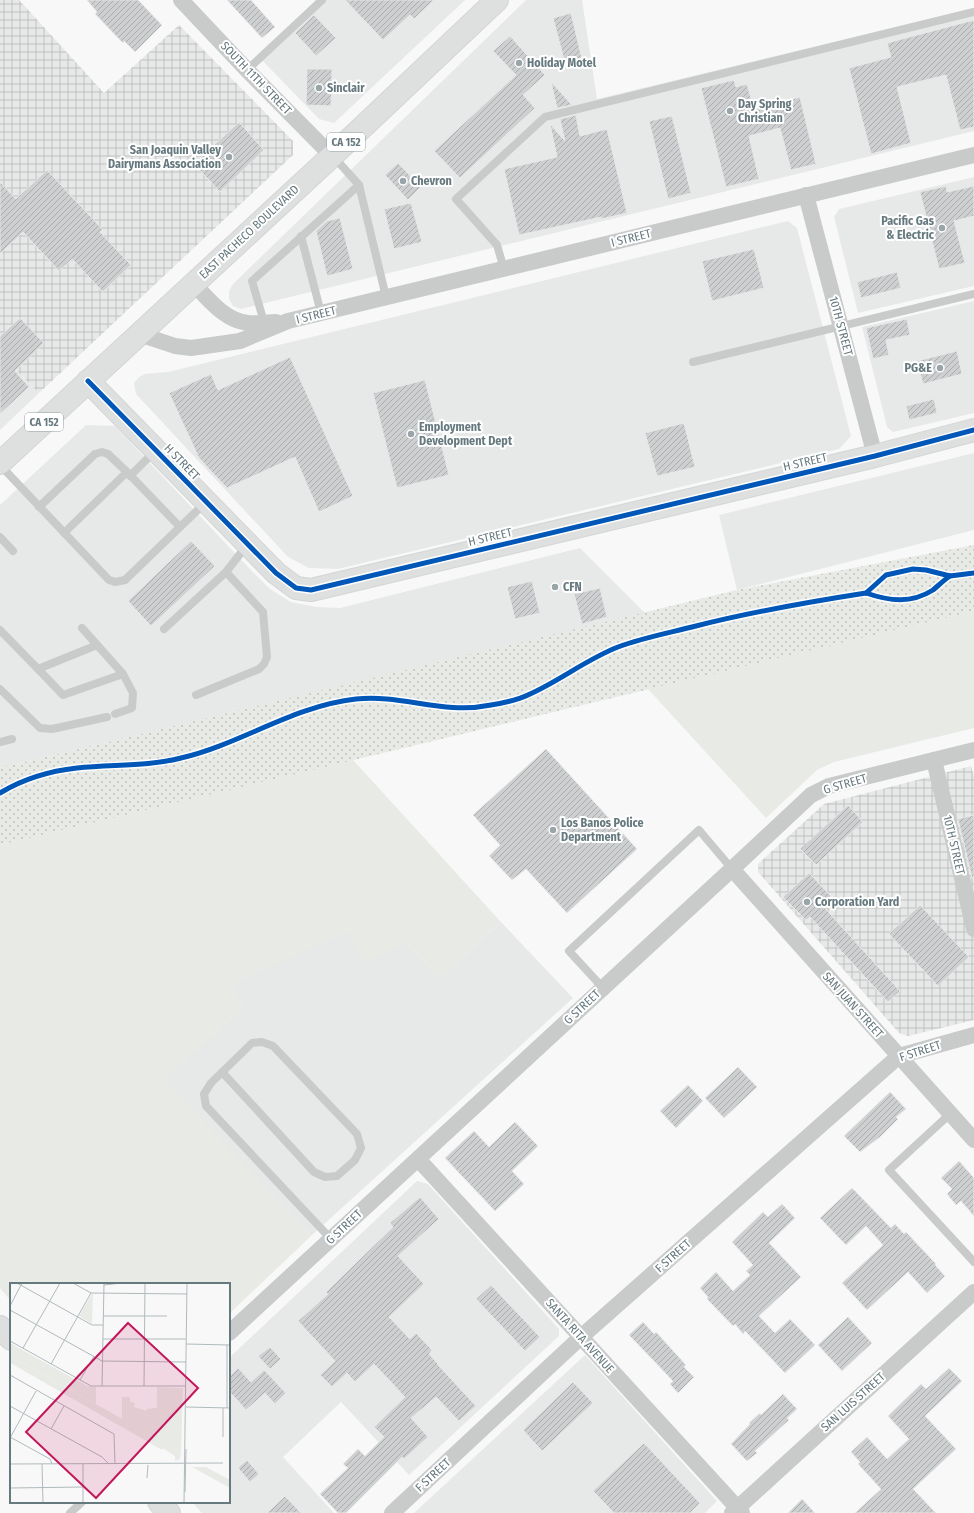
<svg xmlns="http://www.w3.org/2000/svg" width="974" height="1513" font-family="'Fira Sans Condensed',sans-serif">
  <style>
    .built { fill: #e7e9e8 }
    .industrial { fill: url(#industrial-grid) }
    .grass { fill: #e8eae6 }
    .park { fill: url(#park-dots) }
    .building { fill: url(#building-hatch); stroke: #e8e8e8 }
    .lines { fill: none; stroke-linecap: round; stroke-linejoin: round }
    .secondary-casing { stroke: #d4d5d6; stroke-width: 24 }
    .primary-casing { stroke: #d3d4d5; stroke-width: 24 }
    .highway-casing { stroke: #d4d5d5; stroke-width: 24 }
    .lane { stroke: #c9cbcb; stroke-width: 8 }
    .street { stroke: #c9cbcb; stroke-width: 16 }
    .secondary { stroke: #dedfdf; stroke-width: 22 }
    .primary { stroke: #dedfdf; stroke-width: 22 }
    .highway { stroke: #dedfdf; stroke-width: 22 }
    .cycleway-casing { stroke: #fff; stroke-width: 8 }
    .cycleway { stroke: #0057b8; stroke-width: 5 }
    .poi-dot { fill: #99a5a9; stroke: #fff; stroke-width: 1.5 }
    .labels { text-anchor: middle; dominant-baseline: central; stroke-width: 4; stroke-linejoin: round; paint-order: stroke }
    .shield { fill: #fff; stroke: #94a1a5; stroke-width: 1 }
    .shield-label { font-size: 11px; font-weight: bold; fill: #66797f }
    .poi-label { font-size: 12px; font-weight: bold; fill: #66797f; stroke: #fff; text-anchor: start }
    .street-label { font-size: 12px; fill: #66797f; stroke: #fff }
    .inset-road { fill: none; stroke: #b1babd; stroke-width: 1 }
    .view { fill: #c2185b; fill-opacity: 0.15; stroke: #c2185b; stroke-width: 2 }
    .inset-edge { fill: none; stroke: #66797f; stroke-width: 2 }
  </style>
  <defs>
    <pattern id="industrial-grid" width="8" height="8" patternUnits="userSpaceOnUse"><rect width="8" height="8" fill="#e7e9e8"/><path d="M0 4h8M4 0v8" fill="none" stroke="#bfc2c1"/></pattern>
    <pattern id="park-dots" width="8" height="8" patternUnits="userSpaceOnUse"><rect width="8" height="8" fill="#e8eae6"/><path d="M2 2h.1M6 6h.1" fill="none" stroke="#c0c2c0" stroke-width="1.8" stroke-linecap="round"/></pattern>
    <pattern id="building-hatch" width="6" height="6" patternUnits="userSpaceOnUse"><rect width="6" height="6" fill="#cdcfd0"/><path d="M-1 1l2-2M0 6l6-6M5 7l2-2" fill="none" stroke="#aaadae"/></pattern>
  </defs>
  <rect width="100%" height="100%" fill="#f8f8f8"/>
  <!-- built -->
  <g class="built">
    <polygon points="322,0 465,0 334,123 319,119 260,58"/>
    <polygon points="526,0 582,0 597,99 974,8 974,131 241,309 233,306 229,299 229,291 233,284"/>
    <polygon points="974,177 974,286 858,313 834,217 839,209"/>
    <polygon points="788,221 797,228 851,436 839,449 338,569 309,568 288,557 136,394 134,383 139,377 145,374 168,372"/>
    <polygon points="974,301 974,413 893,432 887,427 862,327"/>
    <polygon points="0,354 39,393 0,430"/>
    <polygon points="86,425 115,426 250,569 270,589 291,602 316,607 340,608 580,548 645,613 0,768 0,505"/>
    <polygon points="974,453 974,530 737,590 719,515"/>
    <polygon points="501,922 573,998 311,1236 164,1080 242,1008 231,984 348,930 406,942 440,978"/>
    <polygon points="417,1181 428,1184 559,1329 559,1336 409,1475 341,1402 283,1457 334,1513 202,1513 192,1502 229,1502 229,1358"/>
    <polygon points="585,1355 717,1501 705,1513 414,1513"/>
  </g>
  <!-- industrial -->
  <g class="industrial">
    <polygon points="0,0 19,0 104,93 179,25 293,141 293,155 39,393 0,354"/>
    <polygon points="971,766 974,776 974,1020 908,1036 899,1033 758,872 758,864 824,804"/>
  </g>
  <!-- grass -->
  <g class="grass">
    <polygon points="974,611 974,728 834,762 817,770 766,818 648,689"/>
    <polygon points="353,760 501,922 440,978 406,942 365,964 348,931 232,984 242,1008 165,1080 311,1236 229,1314 229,1284 11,1284 11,1301 0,1288 0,845"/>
  </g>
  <!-- park -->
  <polygon class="park" points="974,545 974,611 0,845 0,768 737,590"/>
  <!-- building -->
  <g class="building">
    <polygon points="87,0 138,0 162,25 135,52 124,41 123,43 95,14 97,12"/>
    <polygon points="227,0 251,0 275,27 262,38"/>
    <polygon points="345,0 434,0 414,19 410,15 383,40"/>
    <polygon points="571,13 583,63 566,67 553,18"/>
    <polygon points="314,15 336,38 316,56 295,33"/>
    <polygon points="974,20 974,127 960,130 946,75 897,87 911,143 871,154 849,68 891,57 887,43"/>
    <polygon points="510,36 545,75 523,95 535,108 460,178 434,151 516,75 493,51"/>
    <polygon points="307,69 332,69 331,106 306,105"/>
    <polygon points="734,80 736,87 747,84 754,109 800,97 816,164 791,170 780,128 749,136 759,179 726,187 701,88"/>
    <polygon points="551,82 572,105 557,108"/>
    <polygon points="576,115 580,136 607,129 627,213 601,219 601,217 519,235 504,169 557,157 550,124 565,141 560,119"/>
    <polygon points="672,116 691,193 668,199 649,121"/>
    <polygon points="239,122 264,150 220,192 194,164"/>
    <polygon points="398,163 421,187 408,200 385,175"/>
    <polygon points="47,170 103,230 100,232 131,265 103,292 72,259 59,271 23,232 0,254 0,182 16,199"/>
    <polygon points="946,186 947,192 974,186 974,216 954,221 965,263 939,269 920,192"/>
    <polygon points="411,203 422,242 394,249 384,209"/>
    <polygon points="340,218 353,269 327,276 316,231 327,221"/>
    <polygon points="754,249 764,288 712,301 702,261"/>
    <polygon points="897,272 901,288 861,298 857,282"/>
    <polygon points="20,318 44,343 15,371 29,387 0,414 0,336"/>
    <polygon points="907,319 910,335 886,340 889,355 873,359 866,328"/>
    <polygon points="957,351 962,374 923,384 917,361"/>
    <polygon points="290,357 353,496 319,512 295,457 227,488 199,458 169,393 211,374 218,390"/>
    <polygon points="425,380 449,475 397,488 373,393"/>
    <polygon points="934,399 937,413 909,420 906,406"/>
    <polygon points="684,423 695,467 657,476 645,433"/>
    <polygon points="191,541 215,566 151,626 128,601"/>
    <polygon points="532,581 540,613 515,619 507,587"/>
    <polygon points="600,588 607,617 582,624 574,594"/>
    <polygon points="546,749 637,849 567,913 526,869 512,880 489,856 500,845 473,815"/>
    <polygon points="848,805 863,822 816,865 800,849"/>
    <polygon points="974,815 974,877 972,878 958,819"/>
    <polygon points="809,873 831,896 822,905 900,991 888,1002 810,917 806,920 783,897"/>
    <polygon points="920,905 969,957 938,986 889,934"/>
    <polygon points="738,1067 757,1087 724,1118 705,1098"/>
    <polygon points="688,1085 703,1101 676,1128 660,1111"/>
    <polygon points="890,1092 906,1109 896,1117 898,1119 880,1137 860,1152 844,1136"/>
    <polygon points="515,1122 538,1146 512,1171 524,1184 495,1211 445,1158 474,1131 489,1147"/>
    <polygon points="959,1161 974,1178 974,1216 961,1201 956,1205 947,1194 952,1189 941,1178"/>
    <polygon points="852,1188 891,1228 895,1224 904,1234 906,1232 936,1264 935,1265 945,1276 927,1293 908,1272 867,1310 842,1283 883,1245 866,1226 846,1245 820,1218"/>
    <polygon points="420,1197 439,1219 398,1256 424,1284 389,1317 410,1339 416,1333 432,1350 429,1354 438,1364 438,1365 476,1406 459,1421 436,1397 411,1418 428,1437 404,1459 402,1457 346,1513 338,1513 320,1494 348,1468 343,1464 358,1449 365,1456 384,1437 374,1427 405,1397 374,1364 355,1382 347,1373 332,1387 320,1375 335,1361 298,1321 328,1294 326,1292 393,1227 390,1223"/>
    <polygon points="782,1204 795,1218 769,1243 801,1277 759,1316 775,1333 790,1319 815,1345 785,1373 745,1331 743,1334 735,1324 733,1326 707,1299 708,1297 700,1288 716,1272 733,1291 750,1275 746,1271 753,1265 732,1242 763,1212 768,1217"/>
    <polygon points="491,1285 540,1337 525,1351 476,1299"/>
    <polygon points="848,1317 872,1343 842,1371 818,1345"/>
    <polygon points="643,1322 654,1334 656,1332 686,1365 684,1367 694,1377 678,1393 670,1384 673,1381 629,1335"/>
    <polygon points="270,1347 281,1359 270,1369 258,1356"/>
    <polygon points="238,1368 251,1382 264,1370 286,1393 275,1404 265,1393 246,1410 229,1391 229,1377"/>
    <polygon points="949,1368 962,1381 925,1416 956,1449 913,1489 936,1513 855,1513 881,1489 858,1464 860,1462 851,1452 867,1437 887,1459 909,1439 888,1416 921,1384 926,1389"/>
    <polygon points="573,1382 593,1403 542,1451 523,1430"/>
    <polygon points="783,1394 797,1409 787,1418 789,1420 755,1451 757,1453 747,1461 731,1444 750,1424 749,1423 760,1413 761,1415"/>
    <polygon points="644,1443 700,1503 690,1513 614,1513 593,1491"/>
    <polygon points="247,1460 259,1474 250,1482 238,1468"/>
    <polygon points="285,1496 301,1513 267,1513"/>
    <polygon points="802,1499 815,1513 788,1513"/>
  </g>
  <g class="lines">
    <!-- secondary casing -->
    <g class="secondary-casing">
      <polyline id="secondary" points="88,381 276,573 296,588 311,590 875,456 974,430"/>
    </g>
    <!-- primary casing -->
    <g class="primary-casing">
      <g id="primary">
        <polyline points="0,1327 11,1339"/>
        <polyline points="159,1502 169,1513"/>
      </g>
    </g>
    <!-- highway casing -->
    <g class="highway-casing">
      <polyline id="highway" points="0,463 332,156 497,0"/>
    </g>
    <!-- lane -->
    <g class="lane">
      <polyline points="247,70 322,0"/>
      <polyline points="333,156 359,185 386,297"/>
      <polyline points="301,236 321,313"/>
      <polyline points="504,269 497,245 456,199 545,117 974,12"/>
      <polyline points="264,322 252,281 359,185"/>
      <polyline points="693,362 974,294"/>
      <polyline points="0,465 109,580 115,582 125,580 206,502"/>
      <polyline points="130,476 155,451"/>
      <polyline points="39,507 95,454 102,452 108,454 127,472 180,527"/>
      <polyline points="64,533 127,472"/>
      <polyline points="0,537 13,551"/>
      <polyline points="82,628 123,674 133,693 132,708 115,714"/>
      <polyline points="164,629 226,572 247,545"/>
      <polyline points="0,630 38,669 97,645"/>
      <polyline points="38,669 63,695 123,674"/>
      <polyline points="0,689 40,728 52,729 107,717"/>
      <polyline points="196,695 259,669 264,664 267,657 263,612 226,572"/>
      <polyline points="0,742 12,739"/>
      <polyline points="603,988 569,951 699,830 732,869"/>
      <polyline points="222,1072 314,1172 325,1177 337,1176 355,1160 361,1148 357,1134 273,1046 262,1042 252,1043 211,1083 204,1094 206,1106 331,1239"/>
      <polyline points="950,1114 889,1170 974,1262"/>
      <polyline points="70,1513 82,1502"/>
    </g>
    <!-- street -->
    <g class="street">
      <polyline points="181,0 247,70 332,156"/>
      <polyline points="806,195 875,456"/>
      <path d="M193,283C208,299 225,321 248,323C257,324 267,322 276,322"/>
      <polyline points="139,334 175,346 191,348 240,341 288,321 974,155"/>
      <polyline points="934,760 974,929"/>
      <polyline points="732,869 974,1140"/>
      <polyline points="418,1159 742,1513"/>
      <polyline points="229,1333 732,869 811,795 829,786 974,750"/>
      <polyline points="392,1513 581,1337 899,1056 974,1035"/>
      <polyline points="732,1513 974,1292"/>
    </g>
    <!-- secondary -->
    <use href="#secondary" class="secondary"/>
    <!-- primary -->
    <use href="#primary" class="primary"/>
    <!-- highway -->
    <use href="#highway" class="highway"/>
    <!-- cycleway casing -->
    <g class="cycleway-casing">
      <g id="cycleway">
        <polyline points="88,381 276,573 296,588 311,590 875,456 974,430"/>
        <polyline points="866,593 886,575 913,569 926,570 950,576 974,573"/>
        <path d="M0,793C23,779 50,771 77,768C112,764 146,767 181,758C241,744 293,706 356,699C402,694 443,715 491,705C504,703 518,700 530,694C561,680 587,659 618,647C642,638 668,633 692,627C750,612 808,602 866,593C889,601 911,604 933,590C939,585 944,580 950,576"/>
      </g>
    </g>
    <!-- cycleway -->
    <use href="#cycleway" class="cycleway"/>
  </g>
  <!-- markers -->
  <g class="poi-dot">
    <circle cx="519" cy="63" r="4"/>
    <circle cx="319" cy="88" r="4"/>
    <circle cx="730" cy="111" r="4"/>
    <circle cx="229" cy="157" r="4"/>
    <circle cx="403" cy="181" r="4"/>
    <circle cx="942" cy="228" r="4"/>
    <circle cx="940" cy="368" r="4"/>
    <circle cx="411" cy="434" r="4"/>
    <circle cx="555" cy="587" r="4"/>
    <circle cx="553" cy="830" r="4"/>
    <circle cx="807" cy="902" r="4"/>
  </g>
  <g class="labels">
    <!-- shield labels -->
    <g class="shield">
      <rect x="327" y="133" width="38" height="18" rx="3"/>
      <rect x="25" y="413" width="38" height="18" rx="3"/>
    </g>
    <g class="shield-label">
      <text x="346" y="142">CA 152</text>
      <text x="44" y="422">CA 152</text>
    </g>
    <!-- poi labels -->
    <g class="poi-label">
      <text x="527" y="63">Holiday Motel</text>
      <text x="327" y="88">Sinclair</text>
      <text x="738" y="104">Day Spring<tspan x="738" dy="14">Christian</tspan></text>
      <text x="221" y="150" text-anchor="end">San Joaquin Valley<tspan x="221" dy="14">Dairymans Association</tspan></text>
      <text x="411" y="181">Chevron</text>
      <text x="934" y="221" text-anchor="end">Pacific Gas<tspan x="934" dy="14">&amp; Electric</tspan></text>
      <text x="932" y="368" text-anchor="end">PG&amp;E</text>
      <text x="419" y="427">Employment<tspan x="419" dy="14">Development Dept</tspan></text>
      <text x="563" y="587">CFN</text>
      <text x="561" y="823">Los Banos Police<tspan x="561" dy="14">Department</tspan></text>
      <text x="815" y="902">Corporation Yard</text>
    </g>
    <!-- street labels -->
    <g class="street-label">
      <text transform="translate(256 78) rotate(46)">SOUTH 11TH STREET</text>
      <text transform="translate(249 232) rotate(-43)">EAST PACHECO BOULEVARD</text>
      <text transform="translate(631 238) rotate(-14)">I STREET</text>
      <text transform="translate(316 315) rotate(-14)">I STREET</text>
      <text transform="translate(841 326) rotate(75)">10TH STREET</text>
      <text transform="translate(182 462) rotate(46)">H STREET</text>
      <text transform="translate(805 462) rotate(-13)">H STREET</text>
      <text transform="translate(490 537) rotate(-13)">H STREET</text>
      <text transform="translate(845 784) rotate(-16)">G STREET</text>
      <text transform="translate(954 845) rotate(77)">10TH STREET</text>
      <text transform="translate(853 1005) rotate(48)">SAN JUAN STREET</text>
      <text transform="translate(582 1007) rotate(-43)">G STREET</text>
      <text transform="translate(920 1051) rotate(-18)">F STREET</text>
      <text transform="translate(344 1227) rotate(-43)">G STREET</text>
      <text transform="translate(673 1256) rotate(-42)">F STREET</text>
      <text transform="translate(580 1336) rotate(48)">SANTA RITA AVENUE</text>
      <text transform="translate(853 1402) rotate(-42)">SAN LUIS STREET</text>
      <text transform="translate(433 1475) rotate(-43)">F STREET</text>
    </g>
  </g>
  <!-- overview -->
  <g transform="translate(10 1283)">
    <rect width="220" height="220" fill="#f8f8f8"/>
    <path d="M0,60L77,103L86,104V121L0,73ZM147,104L173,105L171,169L112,136V114H120V119L125,120L124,124L136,128L137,126L147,125Z" fill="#e8eae6"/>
    <path d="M82,11H83L82,41L69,33ZM0,73L171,169L170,176L165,178V173L153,165L152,167L9,85L0,79ZM182,184H196L220,197V205Z" fill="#e8eae6"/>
    <path class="inset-road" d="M7,0L82,42H93M63,0L81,10L177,11M94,2L112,0M0,23L12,0M0,27L92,78L176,79M93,33H157M93,56H176M0,58L81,103H175M176,61L220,62M13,65L50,0M41,81L81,10M0,92L104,151L105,181M70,97L84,73M92,103L94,0M134,103L135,0M0,123L92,174L98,180M176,124L220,125M213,125V154M217,125V62M41,146L54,123M0,154L40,176L42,181M0,155L26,108M0,181L213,180M32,181L33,220M73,181V220M137,195L138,182M0,205L73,204M175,209L176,166M174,220L177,0"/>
    <path class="view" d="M118,40L188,105L86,215L16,149Z"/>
    <rect width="220" height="220" class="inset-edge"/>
  </g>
</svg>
